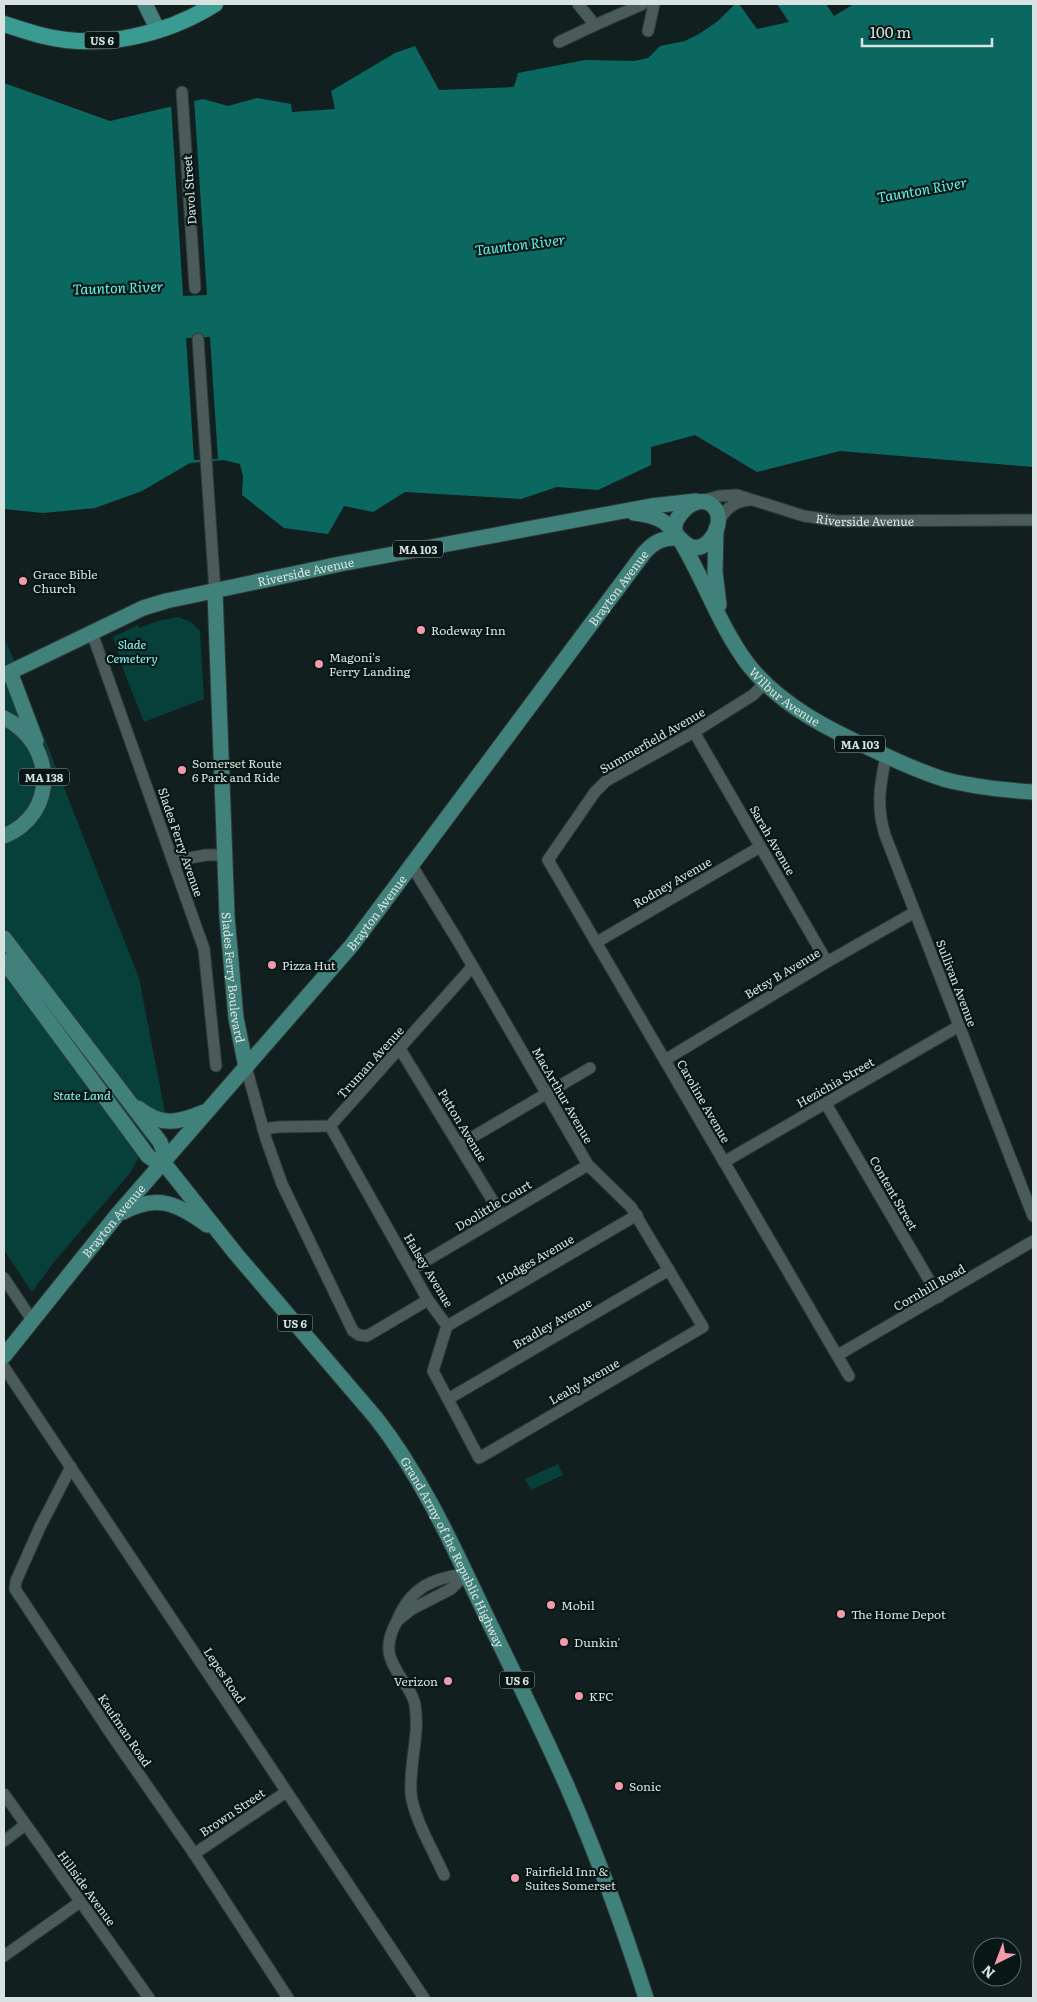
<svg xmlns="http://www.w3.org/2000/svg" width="1037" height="2002" font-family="Literata,serif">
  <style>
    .green { fill: #073f3b }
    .water { fill: #0a6861 }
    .pier { fill: #11201f }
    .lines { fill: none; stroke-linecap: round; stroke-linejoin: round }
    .minor-casing { stroke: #303a38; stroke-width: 13 }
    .major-casing { stroke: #303a38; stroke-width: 17 }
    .highway-casing { stroke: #303a38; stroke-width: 18 }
    .minor { stroke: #4a5b59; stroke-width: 11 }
    .major { stroke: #40817b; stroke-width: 15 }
    .highway { stroke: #399b92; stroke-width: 16 }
    .poi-dot { fill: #f39aab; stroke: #081716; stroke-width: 2 }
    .labels { text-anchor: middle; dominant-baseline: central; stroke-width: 4.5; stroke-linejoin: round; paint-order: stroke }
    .shield { fill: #081716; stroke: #9aa5a3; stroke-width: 1 }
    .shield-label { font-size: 11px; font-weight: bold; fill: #d8e2e0 }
    .street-label { font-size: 12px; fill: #d8e2e0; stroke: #081716 }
    .poi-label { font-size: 12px; fill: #d8e2e0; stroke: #081716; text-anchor: start }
    .park-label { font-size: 12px; font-style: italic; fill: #8dfbf0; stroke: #081716 }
    .water-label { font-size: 14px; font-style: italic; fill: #60f6ea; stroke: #081716 }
  </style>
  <rect width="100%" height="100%" fill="#11201f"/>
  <!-- green -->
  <g class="green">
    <polygon points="179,617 191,622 200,631 204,699 144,722 125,674 113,637 138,625 139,628 161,620"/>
    <polygon points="4,638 11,653 139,978 165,1112 130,1173 54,1262 32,1292 4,1250"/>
    <polygon points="558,1464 563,1475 531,1490 525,1479"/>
  </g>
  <!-- water -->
  <polygon class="water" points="735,4 739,4 757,29 789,22 777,4 826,4 834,16 854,4 1033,4 1033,467 840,451 757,472 695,435 651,447 651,465 598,490 557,487 521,499 405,492 373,512 344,506 328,534 284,528 242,495 243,476 240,464 224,460 190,463 142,491 95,508 43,513 4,509 4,83 110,121 203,99 228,106 257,98 291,104 292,112 335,109 331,91 395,53 415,46 439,90 514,87 518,73 585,60 634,61 648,58 660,46 685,41 699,34 718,21"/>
  <!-- pier -->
  <g class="pier">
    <polygon points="194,99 207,295 183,296 171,104"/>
    <polygon points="210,337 218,459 194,460 186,338"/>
  </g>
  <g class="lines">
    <!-- minor casing -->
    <g class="minor-casing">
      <g id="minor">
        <polyline points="578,4 595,25 643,4"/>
        <polyline points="648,31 654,4"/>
        <polyline points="559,42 595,25"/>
        <polyline points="182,92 195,288"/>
        <polyline points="198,339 215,592"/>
        <path id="s1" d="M700,501L719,496L737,495L804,516L838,521L1033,520"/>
        <path d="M719,522C725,508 736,501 750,500"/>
        <polyline points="92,633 204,949 216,1066"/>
        <polyline points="765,683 753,695 694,732 606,781 595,792 548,860 849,1376"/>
        <polyline points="694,732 827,962"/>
        <path d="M886,756C880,785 876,806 885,835L1033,1216"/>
        <polyline points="173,861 206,855 224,855"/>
        <polyline points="597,942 760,847"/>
        <polyline points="400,1049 502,1216"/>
        <polyline points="665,1060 827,962 915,912"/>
        <polyline points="246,1067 266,1139 282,1184 353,1331 359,1335 367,1336 428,1300"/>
        <polyline points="826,1104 939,1297"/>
        <polyline points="330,1126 428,1300 447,1326 433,1371 479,1458 703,1327 631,1207 588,1165 458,941 412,866"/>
        <polyline points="263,1129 278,1127 330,1126 473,966"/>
        <polyline points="459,1145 590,1068"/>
        <polyline points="724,1162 959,1026"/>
        <polyline points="412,1269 588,1165"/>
        <polyline points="4,1278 32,1320"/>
        <polyline points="447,1326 637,1215"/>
        <polyline points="838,1355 1033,1241"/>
        <polyline points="4,1367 424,1998"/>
        <polyline points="448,1399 669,1270"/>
        <polyline points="71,1467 40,1527 16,1581 15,1589 111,1734 193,1852 288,1998"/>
        <path d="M466,1574L451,1589L412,1609L397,1621C410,1588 432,1578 466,1574Z"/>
        <path d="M397,1621C382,1648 389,1660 405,1684C409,1690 414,1697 415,1705C420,1734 409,1764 411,1793C413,1817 434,1852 444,1875"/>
        <polyline points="4,1794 149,1998"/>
        <polyline points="4,1841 25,1825"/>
        <polyline points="194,1854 286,1792"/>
        <polyline points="4,1956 80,1902"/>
      </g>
    </g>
    <!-- major casing -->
    <g class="major-casing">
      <g id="major">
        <polyline points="145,4 158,30"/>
        <path d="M634,513C644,514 655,516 664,522C677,531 690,562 710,540C733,513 704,484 680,515C674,522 673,529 677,536"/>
        <polyline points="716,529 715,572 719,605"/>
        <path id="s2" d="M680,540C704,579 719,625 747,663C780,706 832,731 880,753C901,763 922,772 943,779C973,787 1003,790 1033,792"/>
        <path id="s3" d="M215,592L227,916L236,1018L246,1067"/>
        <polyline points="10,672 36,741"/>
        <path id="s4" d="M4,675L143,608L166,601L340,564L651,506L696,501"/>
        <path d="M4,718C55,742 59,814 4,836"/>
        <polyline points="4,938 160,1142 164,1152 163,1162"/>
        <polyline points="4,961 148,1156 155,1161 163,1162"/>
        <path d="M138,1108C162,1127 178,1123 204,1112"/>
        <path id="s5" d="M163,1162L236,1254L376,1418C425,1481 457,1555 491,1626C517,1679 543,1732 567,1786C597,1855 623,1926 646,1998"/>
        <path d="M123,1212C157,1194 177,1203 207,1225"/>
        <path id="s6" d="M4,1356L117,1215L352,945L644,553C654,542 663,537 678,538"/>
      </g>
    </g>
    <!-- highway casing -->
    <g class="highway-casing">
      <path id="highway" d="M4,24C17,28 31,33 44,36C101,50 166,35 215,4"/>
    </g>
    <!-- minor -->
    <use href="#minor" class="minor"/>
    <!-- major -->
    <use href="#major" class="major"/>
    <!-- highway -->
    <use href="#highway" class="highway"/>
  </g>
  <!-- markers -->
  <g class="poi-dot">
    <circle cx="23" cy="581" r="5"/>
    <circle cx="421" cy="630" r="5"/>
    <circle cx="319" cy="664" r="5"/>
    <circle cx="182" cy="770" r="5"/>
    <circle cx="272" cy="965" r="5"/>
    <circle cx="551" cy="1605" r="5"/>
    <circle cx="841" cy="1614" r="5"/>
    <circle cx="564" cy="1642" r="5"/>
    <circle cx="448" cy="1681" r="5"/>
    <circle cx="579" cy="1696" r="5"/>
    <circle cx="619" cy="1786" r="5"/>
    <circle cx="515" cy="1878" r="5"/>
  </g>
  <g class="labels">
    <!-- shield labels -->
    <g class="shield">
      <rect x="84.5" y="31.5" width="35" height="17" rx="4"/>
      <rect x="393" y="540.5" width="50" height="17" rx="4"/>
      <rect x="835" y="735.5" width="50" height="17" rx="4"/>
      <rect x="19" y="768.5" width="50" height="17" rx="4"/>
      <rect x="277.5" y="1314.5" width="35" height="17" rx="4"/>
      <rect x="499.5" y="1671.5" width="35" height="17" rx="4"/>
    </g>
    <g class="shield-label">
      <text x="102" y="40">US 6</text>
      <text x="418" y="549">MA 103</text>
      <text x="860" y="744">MA 103</text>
      <text x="44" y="777">MA 138</text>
      <text x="295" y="1323">US 6</text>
      <text x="517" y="1680">US 6</text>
    </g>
    <!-- street labels -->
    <g class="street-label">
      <text transform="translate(189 190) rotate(-94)">Davol Street</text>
      <text stroke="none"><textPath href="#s1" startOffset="169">Riverside Avenue</textPath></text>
      <text stroke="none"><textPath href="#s4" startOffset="321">Riverside Avenue</textPath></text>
      <text stroke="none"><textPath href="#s6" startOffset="984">Brayton Avenue</textPath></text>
      <text stroke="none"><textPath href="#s2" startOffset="191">Wilbur Avenue</textPath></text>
      <text transform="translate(652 740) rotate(-30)">Summerfield Avenue</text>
      <text transform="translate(773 840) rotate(60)">Sarah Avenue</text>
      <text transform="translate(181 842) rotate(71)">Slades Ferry Avenue</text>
      <text transform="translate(672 882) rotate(-30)">Rodney Avenue</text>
      <text stroke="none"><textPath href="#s6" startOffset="579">Brayton Avenue</textPath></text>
      <text transform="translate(782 973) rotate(-31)">Betsy B Avenue</text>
      <text stroke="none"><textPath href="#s3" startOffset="386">Slades Ferry Boulevard</textPath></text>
      <text transform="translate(957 983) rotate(69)">Sullivan Avenue</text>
      <text transform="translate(370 1062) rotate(-48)">Truman Avenue</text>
      <text transform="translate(835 1082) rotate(-30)">Hezichia Street</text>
      <text transform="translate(563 1095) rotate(60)">MacArthur Avenue</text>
      <text transform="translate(704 1101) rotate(60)">Caroline Avenue</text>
      <text transform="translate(463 1125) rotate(59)">Patton Avenue</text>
      <text transform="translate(894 1193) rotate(60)">Content Street</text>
      <text transform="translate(493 1205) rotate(-31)">Doolittle Court</text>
      <text stroke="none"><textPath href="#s6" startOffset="174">Brayton Avenue</textPath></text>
      <text transform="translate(535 1259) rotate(-30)">Hodges Avenue</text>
      <text transform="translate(429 1270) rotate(59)">Halsey Avenue</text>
      <text transform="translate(929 1287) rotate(-30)">Cornhill Road</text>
      <text transform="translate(552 1323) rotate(-30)">Bradley Avenue</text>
      <text transform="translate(584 1381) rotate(-30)">Leahy Avenue</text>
      <text stroke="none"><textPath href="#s5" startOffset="488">Grand Army of the Republic Highway</textPath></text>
      <text transform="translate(225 1675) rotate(56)">Lepes Road</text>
      <text transform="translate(125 1730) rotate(56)">Kaufman Road</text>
      <text transform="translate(232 1812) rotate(-34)">Brown Street</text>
      <text transform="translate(87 1888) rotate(54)">Hillside Avenue</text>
    </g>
    <!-- poi labels -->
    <g class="poi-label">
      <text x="33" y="574">Grace Bible<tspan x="33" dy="14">Church</tspan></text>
      <text x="431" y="630">Rodeway Inn</text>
      <text x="329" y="657">Magoni's<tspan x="329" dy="14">Ferry Landing</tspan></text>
      <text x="192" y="763">Somerset Route<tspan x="192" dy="14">6 Park and Ride</tspan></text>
      <text x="282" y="965">Pizza Hut</text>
      <text x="561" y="1605">Mobil</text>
      <text x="851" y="1614">The Home Depot</text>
      <text x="574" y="1642">Dunkin'</text>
      <text x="438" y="1681" text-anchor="end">Verizon</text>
      <text x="589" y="1696">KFC</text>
      <text x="629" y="1786">Sonic</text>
      <text x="525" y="1871">Fairfield Inn &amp;<tspan x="525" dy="14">Suites Somerset</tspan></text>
    </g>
    <!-- park labels -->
    <g class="park-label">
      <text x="132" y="644">Slade<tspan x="132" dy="14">Cemetery</tspan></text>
      <text x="82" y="1095">State Land</text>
    </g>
    <!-- water labels -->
    <g class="water-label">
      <text transform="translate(922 189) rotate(-10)">Taunton River</text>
      <text transform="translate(520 244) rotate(-7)">Taunton River</text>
      <text transform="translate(118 287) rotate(-2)">Taunton River</text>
    </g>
  </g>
  <!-- border -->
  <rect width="1037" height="2002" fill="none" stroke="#d8e2e0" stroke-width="10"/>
  <!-- north arrow -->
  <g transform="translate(997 1962) rotate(222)"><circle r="24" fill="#081716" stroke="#5b6867"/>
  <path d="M0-4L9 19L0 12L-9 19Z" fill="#f39aab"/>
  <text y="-8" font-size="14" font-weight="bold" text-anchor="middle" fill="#d8e2e0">N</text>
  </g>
  <!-- scale -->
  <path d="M862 38v8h130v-8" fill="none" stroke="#d8e2e0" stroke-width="2.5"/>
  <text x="870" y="38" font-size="15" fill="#d8e2e0" stroke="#081716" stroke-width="4" paint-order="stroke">100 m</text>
</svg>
